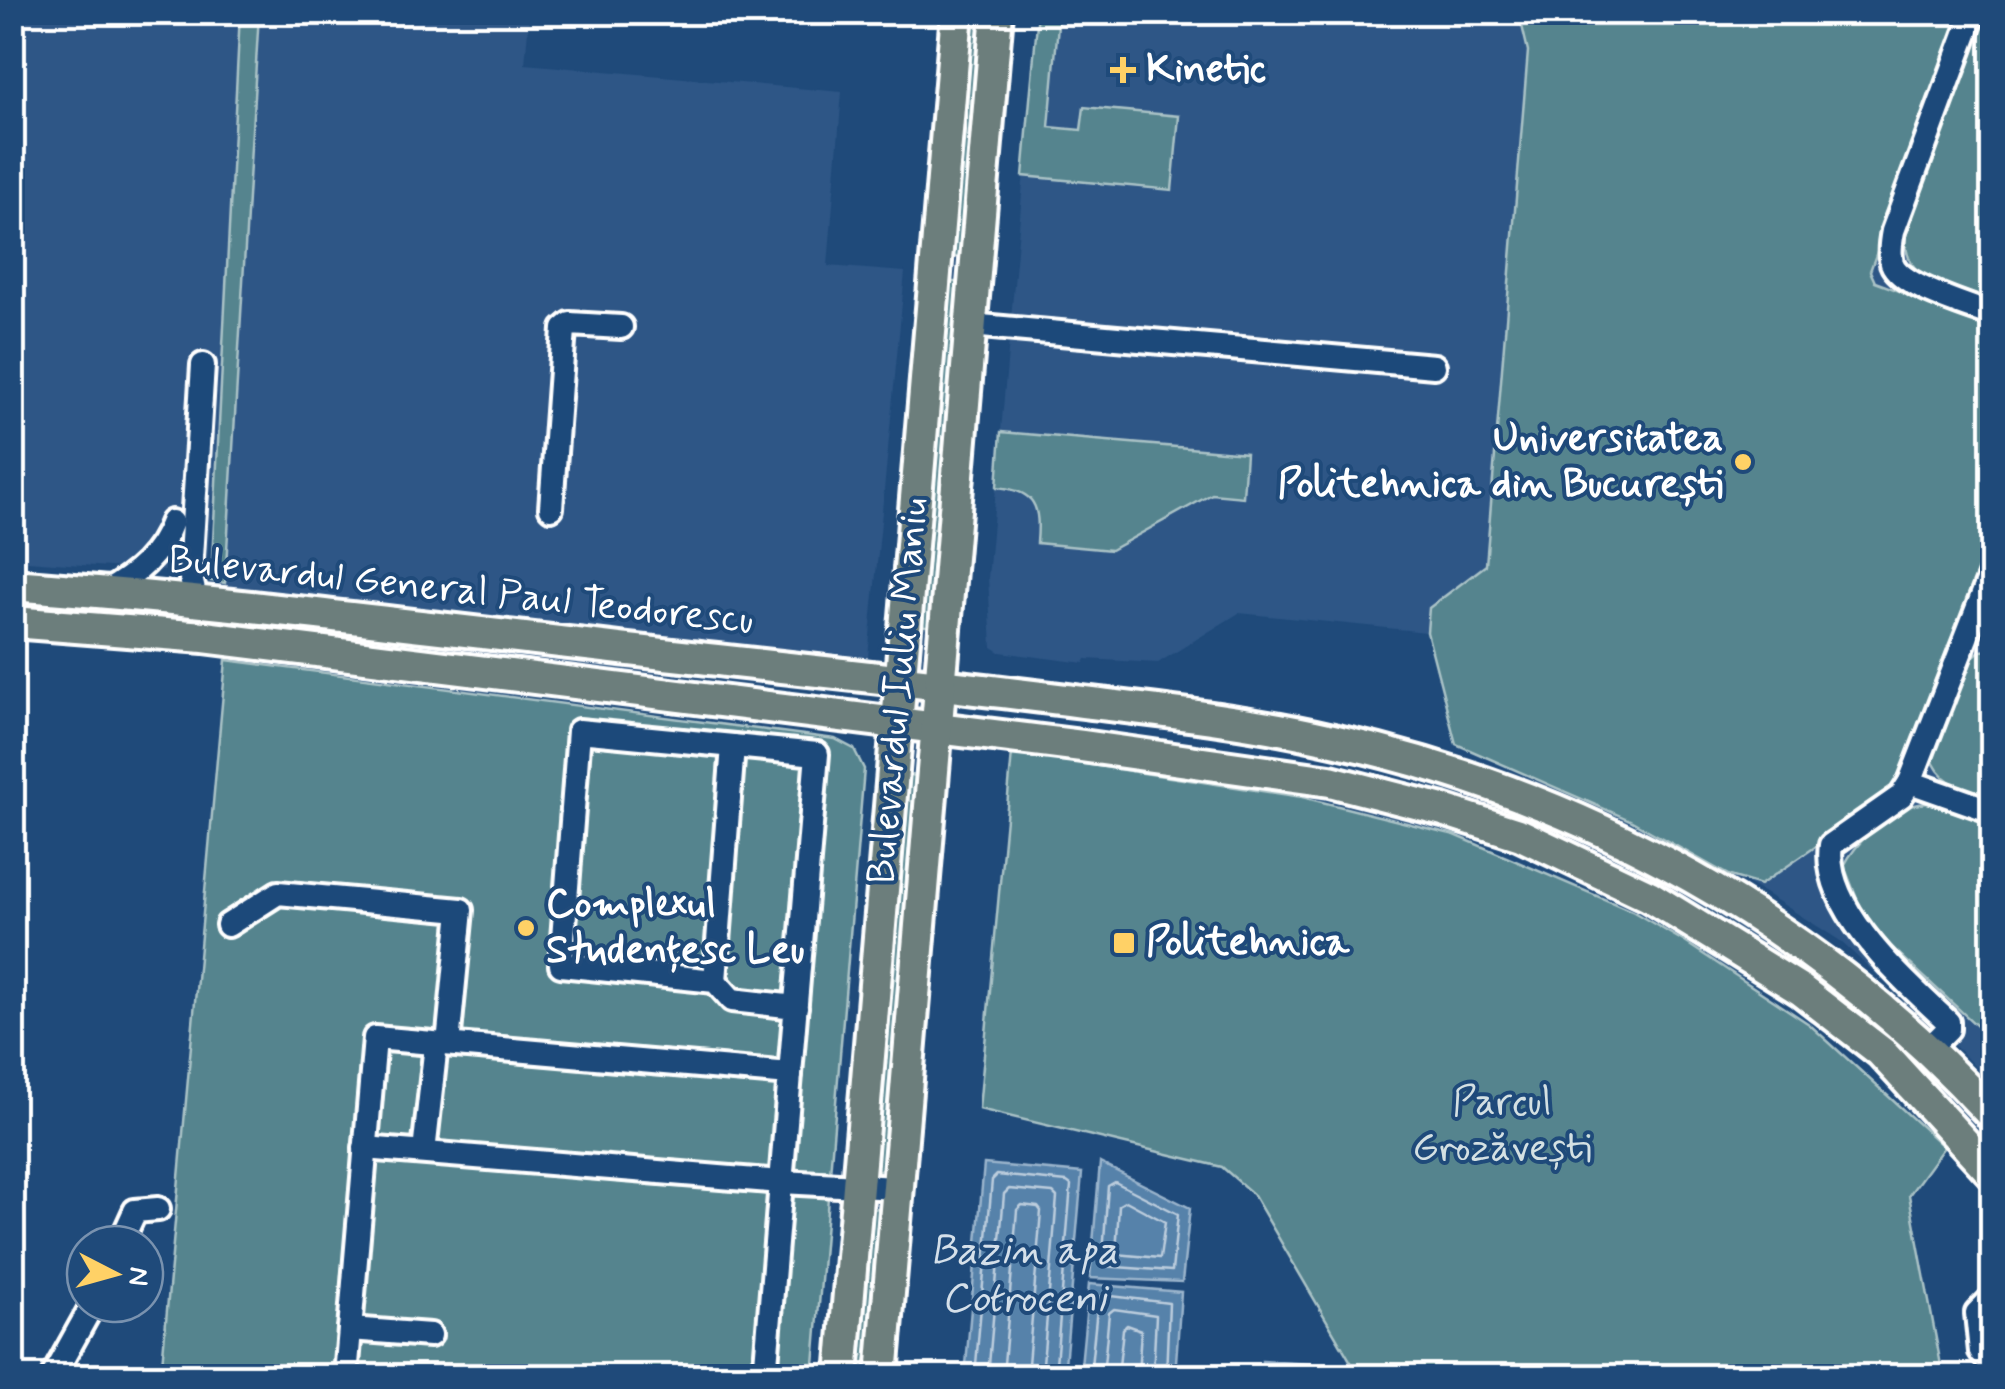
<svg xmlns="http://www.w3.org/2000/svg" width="2005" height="1389" font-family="Mynerve,sans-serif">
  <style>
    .built { fill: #2d5686 }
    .green { fill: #54848e; stroke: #aac2c6; stroke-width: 2.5 }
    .water { fill: #5782aa; stroke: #9ab4cc; stroke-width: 2.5 }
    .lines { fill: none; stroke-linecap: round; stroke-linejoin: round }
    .shore { stroke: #bccddd; stroke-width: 2.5 }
    .minor-casing { stroke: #fff; stroke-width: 30 }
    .major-casing { stroke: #fff; stroke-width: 38 }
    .minor { stroke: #1f4a7a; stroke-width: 22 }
    .major { stroke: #6c7e7c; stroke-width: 30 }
    .poi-dot { fill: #ffd166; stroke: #1f4a7a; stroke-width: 4 }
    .labels { text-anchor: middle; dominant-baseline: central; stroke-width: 8; stroke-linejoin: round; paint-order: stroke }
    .poi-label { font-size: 40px; font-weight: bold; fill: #fff; stroke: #1f4a7a; text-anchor: start }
    .street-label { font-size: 40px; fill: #fff; stroke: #1f4a7a }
    .park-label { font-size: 40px; fill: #d4e0e3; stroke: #1f4a7a }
    .water-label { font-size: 42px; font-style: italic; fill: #d5e0ea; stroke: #1f4a7a }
  </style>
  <rect width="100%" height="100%" fill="#1f4a7a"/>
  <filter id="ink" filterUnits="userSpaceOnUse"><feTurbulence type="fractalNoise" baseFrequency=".01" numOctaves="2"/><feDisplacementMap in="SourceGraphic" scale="20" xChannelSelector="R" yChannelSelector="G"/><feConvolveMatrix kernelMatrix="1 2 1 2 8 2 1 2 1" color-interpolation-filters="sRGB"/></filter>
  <g filter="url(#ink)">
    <!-- built -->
    <g class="built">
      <polygon points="466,12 529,19 525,64 842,92 828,266 905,272 868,657 225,590 259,13"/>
      <polygon points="12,13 240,13 220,421 206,574 13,560"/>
      <polygon points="1038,13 1992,13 1992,1085 1960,1051 1839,940 1765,893 1630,820 1456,744 1426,632 1239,613 1158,663 1086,659 1084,663 1000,652 992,647 988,578"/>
    </g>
    <!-- green -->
    <g class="green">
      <polygon points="1038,12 1059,13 1049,127 1081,130 1084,107 1179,116 1172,190 1023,176"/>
      <polygon points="240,13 259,13 225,583 211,581"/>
      <polygon points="967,13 988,13 962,257 954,257 947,249"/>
      <polygon points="1519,13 1964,13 1870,271 1875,282 1992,325 1992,532 1899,789 1760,885 1730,876 1630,820 1456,744 1427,632 1429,608 1486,565 1528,51"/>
      <path d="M1987,13H1992V244L1985,266L1992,268L1987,296C1975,300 1967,296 1955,291C1921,278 1901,267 1906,226Z"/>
      <polygon points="949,282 960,282 937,627 915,625 943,287"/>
      <path d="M1001,432L1246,453L1243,497L1212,494L1111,550L1037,543C1040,506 1036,491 997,487Z"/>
      <path d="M1992,650V800C1968,791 1938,784 1931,755L1968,661L1980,651Z"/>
      <polygon points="226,660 835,739 854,749 864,769 813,1376 161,1376"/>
      <polygon points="1012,753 1302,797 1455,835 1632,911 1685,942 1809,1024 1944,1147 1909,1195 1943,1376 1359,1376 1253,1194 1222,1167 979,1109"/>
      <polygon points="906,774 916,776 884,1166 879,1171 874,1167"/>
      <path d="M1948,802L1992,819V1040L1867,924L1844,866C1856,842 1883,818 1908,807C1919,802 1936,803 1948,802Z"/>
      <polygon points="877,1208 881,1213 867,1376 857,1376 871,1211"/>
    </g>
    <!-- water -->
    <g class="water">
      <polygon points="1100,1163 1190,1208 1182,1282 1090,1278"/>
      <polygon points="984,1164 1082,1173 1064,1376 965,1376"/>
      <polygon points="1089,1284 1181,1292 1175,1376 1080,1376"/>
      <polygon points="1262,1361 1325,1365 1325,1376 1261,1376"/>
    </g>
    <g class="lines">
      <!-- shore -->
      <g class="shore">
        <polygon points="1115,1182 1178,1214 1172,1271 1102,1266 1108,1186"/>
        <polygon points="1126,1201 1165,1222 1160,1258 1116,1254 1119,1205"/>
        <polyline points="975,1376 992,1180 997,1175 1067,1182 1071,1185 1055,1376"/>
        <polyline points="988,1376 1004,1194 1009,1189 1053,1193 1057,1197 1042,1376"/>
        <polyline points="1003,1376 1017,1210 1022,1205 1038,1207 1041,1211 1027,1376"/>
        <polyline points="1090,1376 1098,1299 1103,1295 1169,1303 1166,1376"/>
        <polyline points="1103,1376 1109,1313 1114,1309 1156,1315 1153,1376"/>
        <polyline points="1118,1376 1123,1329 1127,1325 1141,1330 1138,1376"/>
      </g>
      <!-- minor casing -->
      <g class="minor-casing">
        <g id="minor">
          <path d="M1974,12L1893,231C1891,241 1889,253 1892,263C1900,286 1966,305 1989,314L1992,305"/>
          <polyline points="970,325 1434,366"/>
          <polyline points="551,508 564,329 570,324 621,327"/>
          <polyline points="1992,571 1910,782 1992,811"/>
          <path d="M106,592C136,575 160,555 172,522"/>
          <polyline points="196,600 190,573 203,365"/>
          <path d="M1910,782L1901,796L1831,845C1821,909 1906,982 1948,1022V1029L1929,1048"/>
          <polyline points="228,925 278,893 461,910 448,1044"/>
          <polyline points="715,981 733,746"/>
          <polyline points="790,1074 817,754 579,731 561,965 715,981 732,1000 796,1007"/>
          <polyline points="365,1148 781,1182 897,1188"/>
          <polyline points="424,1152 436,1044"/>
          <polyline points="120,1244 135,1211 158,1209"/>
          <polyline points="350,1329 430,1335"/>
          <polyline points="1988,1360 1981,1352 1977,1313 1992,1298"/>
          <polyline points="53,1376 93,1304"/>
          <polyline points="346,1376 375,1038 790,1074 765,1376"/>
        </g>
      </g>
      <!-- major casing -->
      <g class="major-casing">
        <g id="major">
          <path d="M12,585C251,603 488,635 726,661C845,674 964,687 1083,702C1167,712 1251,721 1333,740C1584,795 1819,925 1992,1115"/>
          <polyline points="12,622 204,637 1082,746 1330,781 1443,810 1521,835 1649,896 1801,990 1881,1052 1992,1173"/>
          <polyline points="842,1376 957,12"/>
          <polyline points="882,1376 997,12"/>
        </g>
      </g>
      <!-- minor -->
      <use href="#minor" class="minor"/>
      <!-- major -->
      <use href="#major" class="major"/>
    </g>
  </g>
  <!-- markers -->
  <g class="poi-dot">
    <path d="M1118 55h10v10h10v10h-10v10h-10v-10h-10v-10h10z"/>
    <circle cx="1743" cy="462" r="10"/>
    <circle cx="526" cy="928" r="10"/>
    <rect x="1112" y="931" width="24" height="24" rx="5"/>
  </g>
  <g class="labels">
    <!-- poi labels -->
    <g class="poi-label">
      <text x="1146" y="70">Kinetic</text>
      <text x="1723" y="439" text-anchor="end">Universitatea<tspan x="1723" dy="46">Politehnica din București</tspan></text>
      <text x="546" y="905">Complexul<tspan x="546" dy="46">Studențesc Leu</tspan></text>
      <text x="1146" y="943">Politehnica</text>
    </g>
    <!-- street labels -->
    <g class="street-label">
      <text transform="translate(461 591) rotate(6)">Bulevardul General Paul Teodorescu</text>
      <text transform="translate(899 691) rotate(-85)">Bulevardul Iuliu Maniu</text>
    </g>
    <!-- park labels -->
    <g class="park-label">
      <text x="1502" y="1103">Parcul<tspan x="1502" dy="46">Grozăvești</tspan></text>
    </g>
    <!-- water labels -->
    <g class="water-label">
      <text x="1024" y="1251">Bazin apa<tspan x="1024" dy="48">Cotroceni</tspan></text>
    </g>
  </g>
  <!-- margin -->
  <rect width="2005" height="1389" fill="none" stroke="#1f4a7a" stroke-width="50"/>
  <rect x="25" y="25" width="1955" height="1339" fill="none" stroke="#fff" stroke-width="4" filter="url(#ink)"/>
  <!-- north arrow -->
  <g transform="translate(115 1274) rotate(96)"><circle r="48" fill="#1f4a7a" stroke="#7992af" stroke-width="2.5"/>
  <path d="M0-8L18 38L0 25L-18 38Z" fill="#ffd166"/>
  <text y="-15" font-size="28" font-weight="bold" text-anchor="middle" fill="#ffffff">N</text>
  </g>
</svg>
